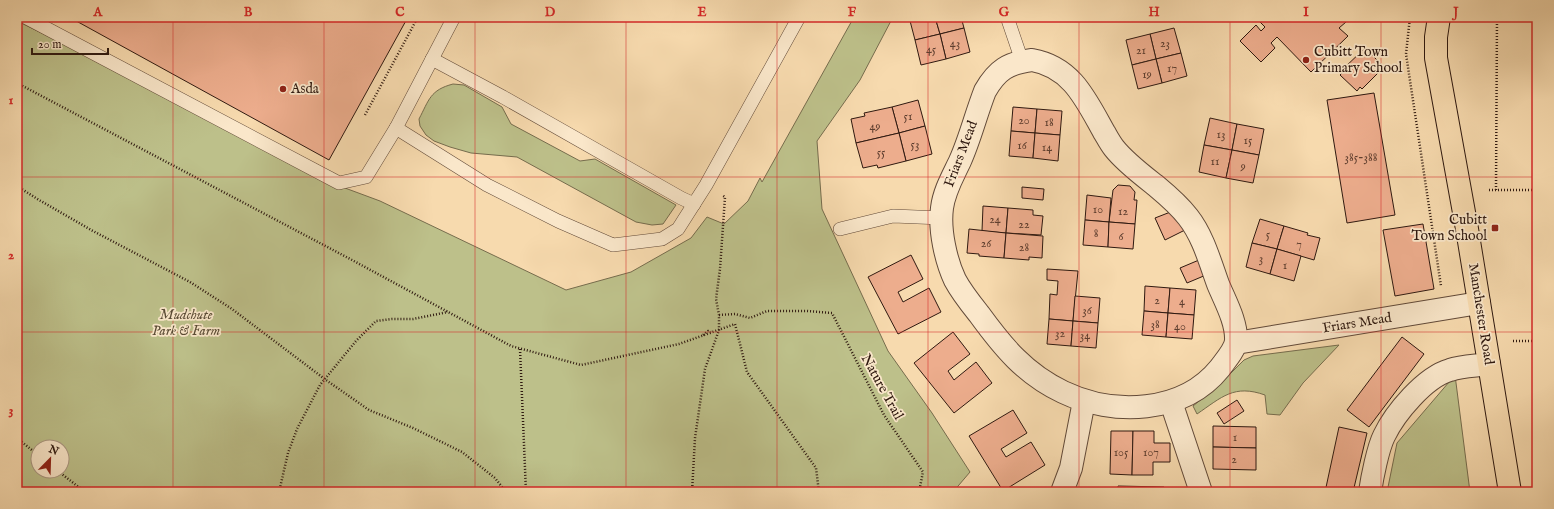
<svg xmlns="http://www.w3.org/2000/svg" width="1554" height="509" font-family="'IM FELL English',serif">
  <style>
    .green { fill: #bdc08a; stroke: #766c4d; fill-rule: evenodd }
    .building { fill: #edad8d; stroke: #2f1910 }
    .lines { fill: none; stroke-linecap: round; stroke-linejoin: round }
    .service-casing { stroke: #614938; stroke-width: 14 }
    .minor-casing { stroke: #614938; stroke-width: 24 }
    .primary-casing { stroke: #2f1910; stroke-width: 24 }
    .path { stroke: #2f1910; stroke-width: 2.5; stroke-dasharray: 1 2; stroke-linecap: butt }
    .service { stroke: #fae7ca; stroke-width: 13 }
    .minor { stroke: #fae7ca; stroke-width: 22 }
    .primary { stroke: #f7daae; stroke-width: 22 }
    .grid { fill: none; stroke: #d62828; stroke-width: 1; stroke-opacity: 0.55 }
    .poi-dot { fill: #8f2418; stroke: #fae7ca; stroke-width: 1.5 }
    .labels { text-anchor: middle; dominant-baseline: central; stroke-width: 3.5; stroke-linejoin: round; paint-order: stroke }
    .number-label { font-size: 12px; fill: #5e3e2f }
    .poi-label { font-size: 14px; fill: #2f1910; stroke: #fae7ca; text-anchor: start }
    .street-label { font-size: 14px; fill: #2f1910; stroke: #fae7ca }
    .park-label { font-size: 14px; font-style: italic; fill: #5a4b35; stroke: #fae7ca }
    .neatline { fill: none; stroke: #d62828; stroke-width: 1.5 }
    .grid-label { font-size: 13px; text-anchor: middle; font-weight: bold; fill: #d62828 }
  </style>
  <rect width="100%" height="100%" fill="#f7daae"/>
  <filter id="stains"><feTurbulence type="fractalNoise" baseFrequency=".005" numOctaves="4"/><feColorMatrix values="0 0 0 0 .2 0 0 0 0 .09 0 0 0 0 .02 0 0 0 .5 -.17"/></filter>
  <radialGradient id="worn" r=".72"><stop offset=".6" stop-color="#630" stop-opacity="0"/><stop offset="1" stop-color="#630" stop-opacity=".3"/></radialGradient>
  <!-- green -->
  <g class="green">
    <path d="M854,17H893L860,80L817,141L822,209L888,351L932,413L970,472L953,492H17V21L77,50L318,178L380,201L566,290L631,272L691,238L707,217L724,224L748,201L760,178L762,182ZM38,447H62V471H38Z"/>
    <path d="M453,84L464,85L502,107L511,124L580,161L595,159L676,205L663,224L652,225L636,222L517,157L471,153L450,147L434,141L426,135L420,126L419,119C429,100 430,90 453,84Z"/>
    <path d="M1339,345L1303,383L1280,415L1267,414L1265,395C1234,384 1222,397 1197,414L1193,406L1220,384L1244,360L1253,356Z"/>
    <polygon points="1455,375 1470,492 1387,492 1397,443"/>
  </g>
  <!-- building -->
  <g class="building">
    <polygon points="69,17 408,17 329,160"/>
    <polygon points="909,17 935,17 940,34 915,40"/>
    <polygon points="935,17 961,17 964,28 940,34"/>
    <polygon points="1255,17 1341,17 1346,22 1339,28 1348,36 1311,72 1277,37 1271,43 1275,48 1261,62 1240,41 1256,25 1261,31 1265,27"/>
    <polygon points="964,28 970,52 946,59 940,34"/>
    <polygon points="1174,28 1181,53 1156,59 1150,34"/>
    <polygon points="940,34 946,59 921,65 915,40"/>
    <polygon points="1150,34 1156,59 1132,65 1126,40"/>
    <polygon points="1365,48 1384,67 1362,89 1360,87 1357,91 1340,75 1344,71 1342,70"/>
    <polygon points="1181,53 1187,76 1162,83 1156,59"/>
    <polygon points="1156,59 1162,83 1138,89 1132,65"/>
    <polygon points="1374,93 1395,215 1347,223 1327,100"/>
    <polygon points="918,100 925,126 899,133 892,107"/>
    <polygon points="892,107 899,133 856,143 851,119 865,116 864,113"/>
    <polygon points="1013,107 1037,109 1035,133 1011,131"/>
    <polygon points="1037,109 1062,111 1060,135 1035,133"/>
    <polygon points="1210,118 1237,124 1232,150 1204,145"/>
    <polygon points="1237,124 1264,129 1259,155 1232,150"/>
    <polygon points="925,126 932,154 906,161 899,133"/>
    <polygon points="1011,131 1035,133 1033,158 1009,156"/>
    <polygon points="899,133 906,161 878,168 877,165 863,168 856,143"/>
    <polygon points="1035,133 1060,135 1058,161 1033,158"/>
    <polygon points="1204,145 1232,150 1226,178 1199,172"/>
    <polygon points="1232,150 1259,155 1253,183 1226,178"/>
    <polygon points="1118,185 1130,186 1135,192 1134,200 1137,200 1135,224 1109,222 1113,190"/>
    <polygon points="1022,187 1044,189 1043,200 1022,198"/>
    <rect x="1535" y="193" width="2" height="19"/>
    <polygon points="1087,195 1111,198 1109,222 1085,220"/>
    <polygon points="983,206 1008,208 1006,233 982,231"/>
    <polygon points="1008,208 1033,210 1033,215 1043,216 1041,235 1006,233"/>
    <polygon points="1173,211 1185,230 1165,240 1155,218"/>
    <rect x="1535" y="212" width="2" height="17"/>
    <polygon points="1260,219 1284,226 1277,249 1252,243"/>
    <polygon points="1085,220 1109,222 1108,247 1083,245"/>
    <polygon points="1109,222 1135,224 1133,249 1108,247"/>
    <polygon points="1423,224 1434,289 1395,296 1383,230"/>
    <polygon points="1284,226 1308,233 1307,235 1320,238 1314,260 1277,249"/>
    <polygon points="969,229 1006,233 1004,258 979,256 979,254 967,253"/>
    <rect x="1535" y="229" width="2" height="19"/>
    <polygon points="1006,233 1043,236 1042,258 1029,257 1029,260 1004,258"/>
    <polygon points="1252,243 1277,249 1270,274 1246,267"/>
    <rect x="1535" y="248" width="2" height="17"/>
    <polygon points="1277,249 1301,256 1294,281 1270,274"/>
    <polygon points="911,255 923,279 898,292 903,302 929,288 941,312 898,334 868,277"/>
    <polygon points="1199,260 1206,275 1187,283 1180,268"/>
    <rect x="1535" y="265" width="2" height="18"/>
    <polygon points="1047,269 1078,271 1073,321 1049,319 1050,294 1057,295 1058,281 1047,280"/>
    <rect x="1535" y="283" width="2" height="18"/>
    <polygon points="1145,286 1170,288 1168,313 1144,311"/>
    <polygon points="1170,288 1196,290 1194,315 1168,313"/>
    <polygon points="1075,296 1100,298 1098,323 1073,321"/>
    <polygon points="1144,311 1168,313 1166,337 1142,335"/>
    <polygon points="1168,313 1194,315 1192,339 1166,337"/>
    <polygon points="1049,319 1073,321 1071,346 1047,344"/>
    <polygon points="1073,321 1098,323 1096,348 1071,346"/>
    <polygon points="953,332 970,354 948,371 954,380 976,362 992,383 954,413 914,363"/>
    <polygon points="1402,337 1424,354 1369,427 1347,410"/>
    <polygon points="1237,400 1244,411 1224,424 1217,413"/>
    <polygon points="1013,410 1027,433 1001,449 1006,457 1031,442 1045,465 1003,491 969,436"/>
    <polygon points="1213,426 1256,427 1256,448 1213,447"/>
    <polygon points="1339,427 1367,433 1353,492 1325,492"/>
    <polygon points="1111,431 1133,431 1132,475 1110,474"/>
    <polygon points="1133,431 1154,431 1154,443 1170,443 1170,462 1153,462 1153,475 1132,475"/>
    <polygon points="1213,447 1256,448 1256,470 1213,469"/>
    <polygon points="1118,486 1164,487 1163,492 1118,492"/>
    <polygon points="1255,489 1280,490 1280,492 1255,492"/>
  </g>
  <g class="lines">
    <!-- service casing -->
    <g class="service-casing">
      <g id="service">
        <polyline points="25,17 339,183 366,177 396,128 454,17"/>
        <polyline points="1007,17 1022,61"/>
        <polyline points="432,59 503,97 681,198 694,204"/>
        <polyline points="396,128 487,185 558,221 613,245 662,239 678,229 706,185 799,17"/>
        <polyline points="840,229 893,216 942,218"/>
      </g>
    </g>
    <!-- minor casing -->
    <g class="minor-casing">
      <g id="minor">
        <path d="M1032,60C1072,67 1086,100 1104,132C1107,137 1110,143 1114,148C1125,162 1141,174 1155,185C1167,195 1178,204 1188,217C1203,236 1210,262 1218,284C1225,301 1237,322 1236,341C1235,350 1225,361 1220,368C1183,414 1113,416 1063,392C1025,374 1003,347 979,314C971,304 962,293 955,280C946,261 939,230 942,208C944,191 953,176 960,161C970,139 976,114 985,91C997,70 1008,63 1032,60Z"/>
        <polyline points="1236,343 1479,303"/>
        <polyline points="1171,402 1201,492"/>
        <polyline points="1062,492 1071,468 1084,401"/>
        <path d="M1370,492C1372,478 1378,448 1384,436C1395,413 1425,377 1450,370C1462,366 1476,366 1489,364"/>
      </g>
    </g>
    <!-- primary casing -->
    <g class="primary-casing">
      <polyline id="primary" points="1439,17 1436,37 1436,58 1467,229 1510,492"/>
    </g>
    <!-- path -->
    <g class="path">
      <polyline points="1410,17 1406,54 1441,286"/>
      <polyline points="17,83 352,260 511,346 581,365 679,344 735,324 747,372 816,468 819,492"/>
      <polyline points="365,115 418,17"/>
      <polyline points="17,186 39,200 93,231 190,282 232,309 326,380 369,410 413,428 462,452 495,478 506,492"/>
      <polyline points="1489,190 1537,190"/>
      <polyline points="1496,190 1497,17"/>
      <polyline points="719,315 735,314 750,318 767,311 807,311 832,313 884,415 923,472 919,492"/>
      <polyline points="703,335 708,331 711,332"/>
      <polyline points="1513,341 1537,341"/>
      <polyline points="520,349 526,492"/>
      <polyline points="17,438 38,455"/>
      <polyline points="58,471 85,492"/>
      <polyline points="279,492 288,453 297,429 320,385 356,341 376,321 392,319 413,319 448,312"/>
      <polyline points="692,492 695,438 705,369 719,330 719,315 716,299 720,269 725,197 722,195"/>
    </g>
    <!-- service -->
    <use href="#service" class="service"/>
    <!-- minor -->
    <use href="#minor" class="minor"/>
    <!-- primary -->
    <use href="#primary" class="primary"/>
  </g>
  <!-- grid -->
  <path class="grid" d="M173,17V492M324,17V492M475,17V492M626,17V492M777,17V492M928,17V492M1079,17V492M1230,17V492M1381,17V492M17,177H1537M17,332H1537"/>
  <!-- markers -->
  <g class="poi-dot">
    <circle cx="1306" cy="60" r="4"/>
    <circle cx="283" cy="89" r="4"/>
    <rect x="1491" y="224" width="8" height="8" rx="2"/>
  </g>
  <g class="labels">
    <!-- number labels -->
    <g class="number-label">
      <text x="955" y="43">43</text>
      <text x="1165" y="43">23</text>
      <text x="931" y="49">45</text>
      <text x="1141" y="50">21</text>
      <text x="1172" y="68">17</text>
      <text x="1147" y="74">19</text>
      <text x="908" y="116">51</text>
      <text x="1024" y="120">20</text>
      <text x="1049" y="122">18</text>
      <text x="875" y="126">49</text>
      <text x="1221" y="134">13</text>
      <text x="1248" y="140">15</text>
      <text x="915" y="144">53</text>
      <text x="1022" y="145">16</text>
      <text x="1047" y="147">14</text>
      <text x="881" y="152">55</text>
      <text x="1361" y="157">385-388</text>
      <text x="1215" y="161">11</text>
      <text x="1243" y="166">9</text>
      <text x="1098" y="209">10</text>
      <text x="1123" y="211">12</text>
      <text x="995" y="219">24</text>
      <text x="1024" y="224">22</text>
      <text x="1096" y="233">8</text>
      <text x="1268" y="234">5</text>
      <text x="1121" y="236">6</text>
      <text x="986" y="243">26</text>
      <text x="1299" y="244">7</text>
      <text x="1024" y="247">28</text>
      <text x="1261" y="258">3</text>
      <text x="1285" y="265">1</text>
      <text x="1157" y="300">2</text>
      <text x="1182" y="301">4</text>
      <text x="1087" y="310">36</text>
      <text x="1155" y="324">38</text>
      <text x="1180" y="326">40</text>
      <text x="1060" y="333">32</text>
      <text x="1085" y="335">34</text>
      <text x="1235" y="437">1</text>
      <text x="1121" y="452">105</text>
      <text x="1151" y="452">107</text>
      <text x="1234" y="459">2</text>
    </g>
    <!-- poi labels -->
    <g class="poi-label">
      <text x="1314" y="52">Cubitt Town<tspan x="1314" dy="16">Primary School</tspan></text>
      <text x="291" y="89">Asda</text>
      <text x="1487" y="220" text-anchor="end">Cubitt<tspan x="1487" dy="16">Town School</tspan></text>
    </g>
    <!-- street labels -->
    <g class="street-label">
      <text transform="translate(961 154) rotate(-69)">Friars Mead</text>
      <text transform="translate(1481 314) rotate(81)">Manchester Road</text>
      <text transform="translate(1357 323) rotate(-9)">Friars Mead</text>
      <text transform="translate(882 387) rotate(61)">Nature Trail</text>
    </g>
    <!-- park labels -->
    <g class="park-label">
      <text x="186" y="315">Mudchute<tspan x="186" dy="16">Park &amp; Farm</tspan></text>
    </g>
  </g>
  <!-- margin -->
  <rect width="1554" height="509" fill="none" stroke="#f7daae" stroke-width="44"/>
  <!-- north arrow -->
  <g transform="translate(50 459) rotate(23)"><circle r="19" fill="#fae7ca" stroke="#a99580"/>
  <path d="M0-3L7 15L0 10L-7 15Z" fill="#8f2418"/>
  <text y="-6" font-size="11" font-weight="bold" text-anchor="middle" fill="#2f1910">N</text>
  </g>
  <!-- scale -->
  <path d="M32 48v6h76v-6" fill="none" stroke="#2f1910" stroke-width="2"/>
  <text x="38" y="48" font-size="12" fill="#2f1910" stroke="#fae7ca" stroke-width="3" paint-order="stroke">20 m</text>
  <rect x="22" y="22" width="1510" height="465" class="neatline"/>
  <g class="grid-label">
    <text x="98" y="16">A</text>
    <text x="248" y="16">B</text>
    <text x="400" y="16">C</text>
    <text x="550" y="16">D</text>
    <text x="702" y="16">E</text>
    <text x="852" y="16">F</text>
    <text x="1004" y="16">G</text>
    <text x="1154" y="16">H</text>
    <text x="1306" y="16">I</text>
    <text x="1456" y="16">J</text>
    <text x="11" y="104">1</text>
    <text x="11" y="259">2</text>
    <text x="11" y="414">3</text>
  </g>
  <rect width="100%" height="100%" filter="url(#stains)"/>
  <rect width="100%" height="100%" fill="url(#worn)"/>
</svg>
